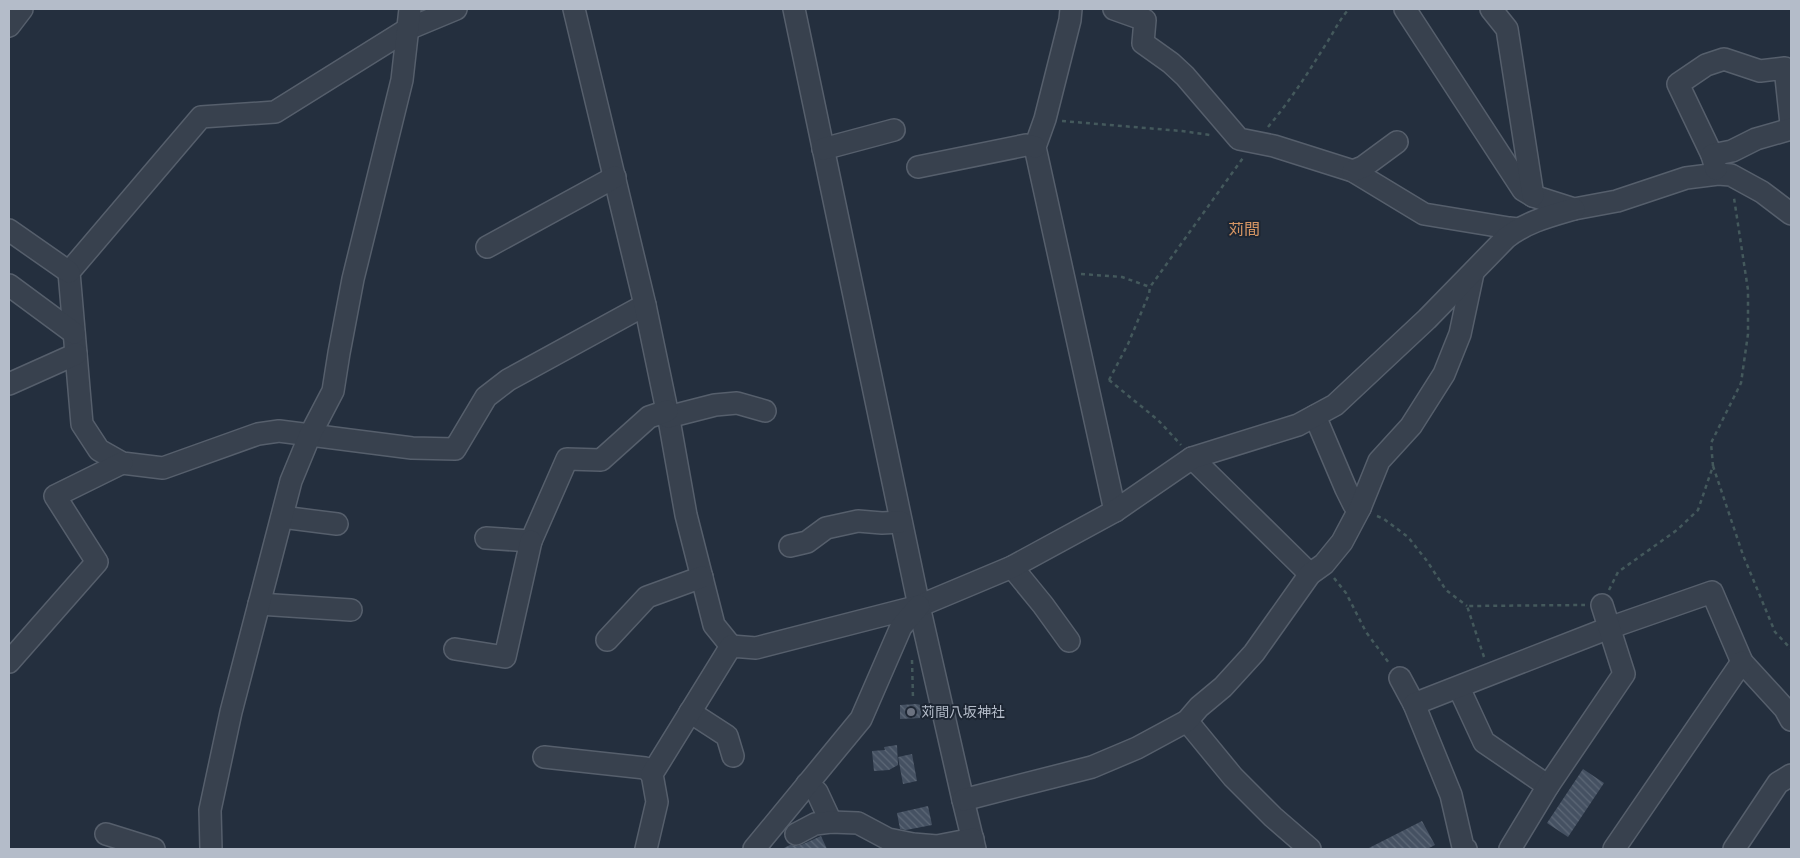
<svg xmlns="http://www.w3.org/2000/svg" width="1800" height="858" font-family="'Sofia Sans Condensed','Noto Sans JP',sans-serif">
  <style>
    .building { fill: url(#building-back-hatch) }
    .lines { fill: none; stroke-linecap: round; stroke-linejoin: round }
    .minor-casing { stroke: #565f6c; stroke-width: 24 }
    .path { stroke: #44595c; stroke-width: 2.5; stroke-dasharray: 4 4; stroke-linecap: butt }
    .minor { stroke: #38414e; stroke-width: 21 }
    .worship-dot { fill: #6b7280; stroke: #1d2633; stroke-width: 2 }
    .labels { text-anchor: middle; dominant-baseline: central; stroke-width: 4; stroke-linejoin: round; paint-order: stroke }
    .poi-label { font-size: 14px; fill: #b4bcc9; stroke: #1d2633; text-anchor: start }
    .quarter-label { font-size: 16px; fill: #d59563; stroke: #1d2633 }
  </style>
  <defs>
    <pattern id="building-back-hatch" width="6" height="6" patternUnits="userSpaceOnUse" patternTransform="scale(1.25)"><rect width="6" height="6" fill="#455162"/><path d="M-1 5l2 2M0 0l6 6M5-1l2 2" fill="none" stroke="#5d6877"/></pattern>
  </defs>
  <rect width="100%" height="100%" fill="#242f3e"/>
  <!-- building -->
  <g class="building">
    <polygon points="916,704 921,705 921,718 900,719 900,705"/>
    <polygon points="897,745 898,765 889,770 874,771 872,751 885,750 884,747"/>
    <polygon points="912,754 917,781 903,784 898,757"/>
    <polygon points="1583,769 1604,783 1568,837 1547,823"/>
    <polygon points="928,806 932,825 906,830 900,829 897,813"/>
    <polygon points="1422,821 1435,845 1427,849 1367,849"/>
    <polygon points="821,836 827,849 782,849 790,845 796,846 801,845"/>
  </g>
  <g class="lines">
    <!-- minor casing -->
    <g class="minor-casing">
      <g id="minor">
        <polyline points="456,9 408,29 275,112 201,117 69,272 82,424 99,450 122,463 163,468 258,434 279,431 412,448 455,449 486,397 508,380 645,305"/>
        <polyline points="574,9 645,305 670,425 686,515 714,625 731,646"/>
        <polyline points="794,9 919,606 963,800 975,849"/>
        <polyline points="1071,9 1070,20 1045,119 1035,147 1115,511"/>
        <polyline points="1114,9 1145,20 1143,43 1171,63 1185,76 1239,139 1274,146 1353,171 1424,214 1509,228 1518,229"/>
        <polyline points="1405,9 1523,190 1533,196 1574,209 1617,201 1686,178 1718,174 1731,175 1762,192 1791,214"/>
        <polyline points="1491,9 1507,29 1533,196"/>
        <polyline points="9,26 22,9"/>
        <polyline points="823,149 894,130"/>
        <polyline points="1712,155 1678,84 1706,65 1724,59 1760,71 1785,68 1791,124"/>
        <polyline points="918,167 1026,145 1035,147"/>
        <polyline points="1716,169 1712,155 1732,151 1756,139 1791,129"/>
        <polyline points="1353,171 1363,167 1397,142"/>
        <polyline points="9,230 69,272"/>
        <polyline points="487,247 615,177"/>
        <polyline points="9,285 74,333"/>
        <polyline points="9,384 76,354"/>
        <polyline points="1315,416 1346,489 1354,505 1360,508"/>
        <polyline points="668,417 715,405 737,403 765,411"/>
        <polyline points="1192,458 1310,574"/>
        <polyline points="282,517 337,524"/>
        <polyline points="486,538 531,541 567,459 601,460 649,417 667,411"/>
        <polyline points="790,546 807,542 826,528 858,521 882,523 901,522"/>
        <polyline points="1012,567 1043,605 1069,641"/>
        <polyline points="259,604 351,610"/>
        <polyline points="607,640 647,597 702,577"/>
        <polyline points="455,649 505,657 531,541"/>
        <polyline points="9,662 97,562 55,496 122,463"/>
        <polyline points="1400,678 1414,704"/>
        <polyline points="1459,688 1484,742 1548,786"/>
        <polyline points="690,712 727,736 733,756"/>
        <polyline points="1187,721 1233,777 1273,817 1310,849"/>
        <polyline points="544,757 645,768 652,774"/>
        <polyline points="807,784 817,792 831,822"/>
        <polyline points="963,800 1092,767 1137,748 1187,721 1199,707 1223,687 1254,653 1310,574 1324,564 1342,542 1360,508 1379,461 1411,426 1444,374 1460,334 1473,273"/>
        <polyline points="106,834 154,849"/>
        <polyline points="796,834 815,824 831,822 858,823 888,839 913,844 937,846 973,839"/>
        <polyline points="211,849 210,810 231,712 291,481 310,435 333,391 339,353 353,279 402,80 410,9"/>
        <path d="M646,849L657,802L652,774L731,646L756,648L919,606L1012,567L1115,511L1192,458L1298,425L1335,405L1427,319L1506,238C1526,222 1550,216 1574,209"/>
        <polyline points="754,849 861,719 901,627 919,606"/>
        <polyline points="1466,849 1463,847 1451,795 1414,704 1609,628 1712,592 1742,662 1785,709 1791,720"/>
        <polyline points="1510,849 1548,786 1624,674 1602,605"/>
        <polyline points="1614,849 1742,662"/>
        <polyline points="1734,849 1778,783 1791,775"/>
      </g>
    </g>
    <!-- path -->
    <g class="path">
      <polyline points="1062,121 1182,131 1210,135"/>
      <path d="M1268,127C1290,101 1308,73 1326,44C1334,32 1339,20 1349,9"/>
      <polyline points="1081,274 1122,277 1150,287"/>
      <polyline points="1109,380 1128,344 1149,294 1150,287 1243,158"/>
      <polyline points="1109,380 1158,420 1181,445"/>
      <polyline points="1713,466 1711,443 1741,383 1748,334 1748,290 1734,198"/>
      <polyline points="1377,516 1384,519 1408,537 1427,561 1446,590 1467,606"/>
      <polyline points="1334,578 1346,593 1366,632 1389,663"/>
      <polyline points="1609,590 1618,572 1677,530 1698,510 1713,466 1743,555 1775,632 1791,649"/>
      <polyline points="1484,657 1467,606 1585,605"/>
      <polyline points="912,660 913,699"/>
    </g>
    <!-- minor -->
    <use href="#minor" class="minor"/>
  </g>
  <!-- markers -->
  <circle class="worship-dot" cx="911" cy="712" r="5"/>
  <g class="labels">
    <!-- poi labels -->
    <g class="poi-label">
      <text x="921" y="712">苅間八坂神社</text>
    </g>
    <!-- quarter labels -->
    <g class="quarter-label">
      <text x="1244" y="230">苅間</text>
    </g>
  </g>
  <!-- border -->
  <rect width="1800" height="858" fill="none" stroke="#b4bcc9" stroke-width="20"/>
</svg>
